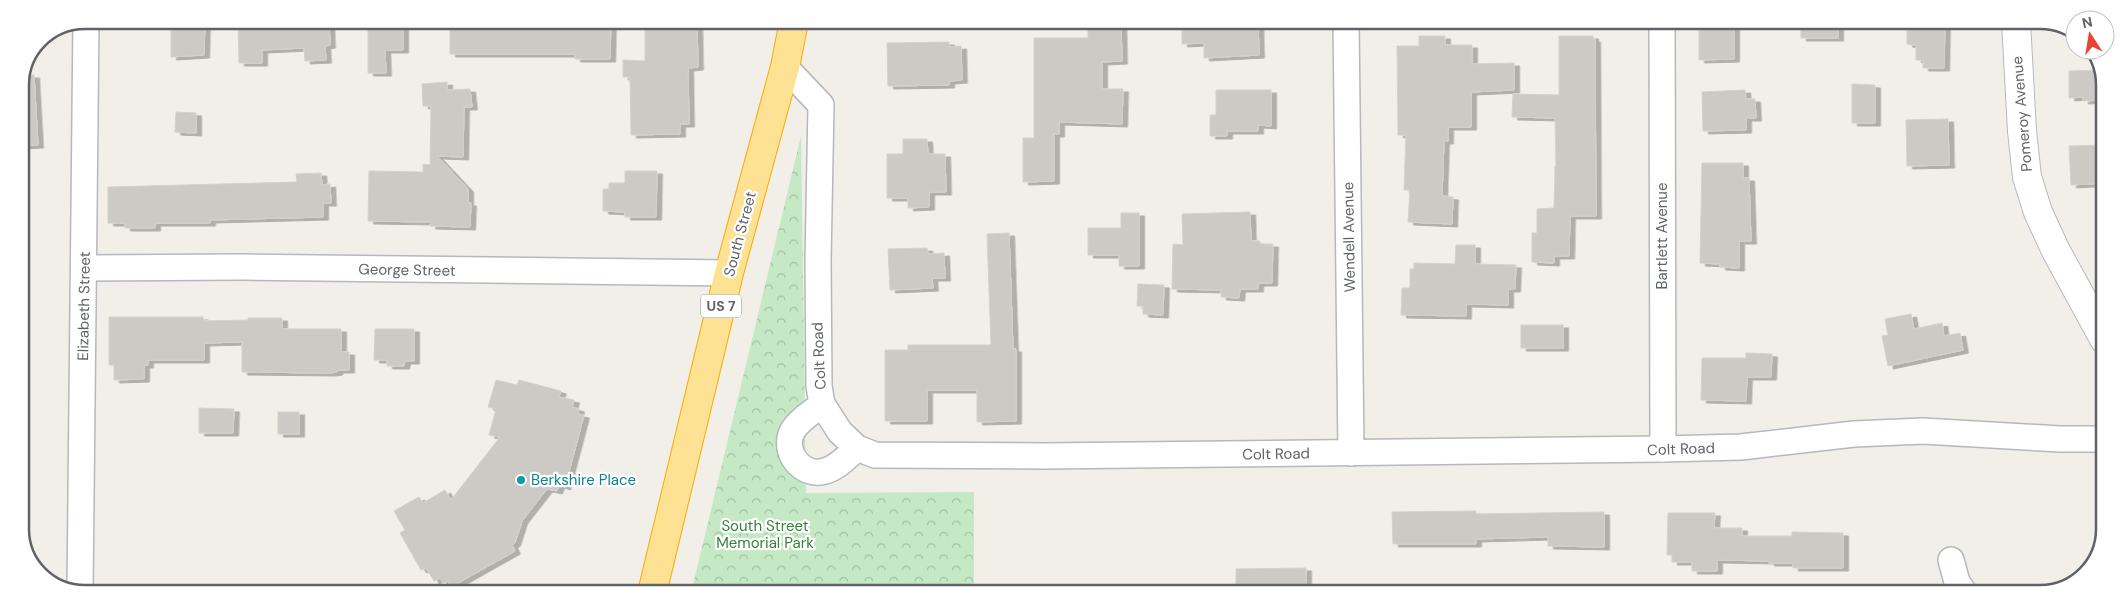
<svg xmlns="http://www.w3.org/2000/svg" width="2125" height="614" font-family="'DM Sans',sans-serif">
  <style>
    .park { fill: url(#park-crowns) }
    .building { fill: #cccac5; stroke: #d6d1c6; filter: url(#shadow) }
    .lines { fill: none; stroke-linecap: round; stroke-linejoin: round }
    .street-casing { stroke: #b5b8bc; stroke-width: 28 }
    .secondary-casing { stroke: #b6babf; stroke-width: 30 }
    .highway-casing { stroke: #f9ab00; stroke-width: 30 }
    .street { stroke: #fff; stroke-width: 25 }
    .secondary { stroke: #fff; stroke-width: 28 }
    .highway { stroke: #fde293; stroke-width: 28 }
    .culture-dot { fill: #0f9aa8; stroke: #fff; stroke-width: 2 }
    .labels { text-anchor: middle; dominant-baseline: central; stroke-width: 4.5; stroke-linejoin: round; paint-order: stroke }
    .shield { fill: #fff; stroke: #8f9295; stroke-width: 1 }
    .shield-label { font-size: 14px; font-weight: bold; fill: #5f6368 }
    .street-label { font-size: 15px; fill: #5f6368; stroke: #fff }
    .culture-label { font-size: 15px; fill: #0d838f; stroke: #fff; text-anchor: start }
    .park-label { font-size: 15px; fill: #348238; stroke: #fff }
    .rim { fill: none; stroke: #5f6368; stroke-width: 2.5 }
  </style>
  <defs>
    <pattern id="park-crowns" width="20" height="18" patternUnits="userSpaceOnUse" patternTransform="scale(1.25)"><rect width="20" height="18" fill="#c5e8c5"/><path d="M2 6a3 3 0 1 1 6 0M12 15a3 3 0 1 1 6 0" fill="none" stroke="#a3c0a4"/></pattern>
    <filter id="shadow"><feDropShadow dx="5.5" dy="3" stdDeviation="0" flood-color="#0004"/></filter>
  </defs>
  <rect width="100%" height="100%" fill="#f1efe8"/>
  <!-- park -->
  <polygon class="park" points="801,136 806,493 974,492 974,593 691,593"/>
  <!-- building -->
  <g class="building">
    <polygon points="171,20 205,20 204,55 171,57"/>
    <polygon points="302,20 329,20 330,45 325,46 326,60 305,61 304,48 262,50 262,63 239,63 238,25 302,24"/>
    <polygon points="450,20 611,21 610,59 575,59 575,54 450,54"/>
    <polygon points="645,21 697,21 698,67 688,68 689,124 680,124 680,134 631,135 630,77 623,77 623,60 645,61"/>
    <polygon points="1088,21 1121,21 1122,61 1102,62 1102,89 1123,89 1122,124 1059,122 1059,134 1054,134 1054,181 1023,182 1023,138 1034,138 1034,38 1088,38"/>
    <polygon points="1182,21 1258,21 1259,55 1204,58 1204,43 1182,44"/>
    <polygon points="1699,22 1734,22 1734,59 1699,60"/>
    <rect x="1801" y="22" width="37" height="16"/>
    <polygon points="1907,22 1945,22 1944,68 1923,68 1923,60 1916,60 1916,45 1907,44"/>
    <polygon points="403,26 403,50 385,50 386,73 368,73 368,27"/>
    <polygon points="1419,36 1445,36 1445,45 1472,45 1472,64 1514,63 1514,90 1471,92 1471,127 1448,127 1448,141 1444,141 1442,196 1453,197 1452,224 1408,222 1410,190 1404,190 1406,135 1398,135 1397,46 1419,46"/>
    <polygon points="1559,36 1593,36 1593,39 1595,39 1596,216 1570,216 1569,256 1554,256 1554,263 1532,262 1532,233 1537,233 1537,209 1554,208 1555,166 1556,166 1555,118 1512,117 1513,94 1559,95"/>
    <polygon points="949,42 949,47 961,46 962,80 949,81 949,85 888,86 887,43"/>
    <polygon points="2101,70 2105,80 2105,96 2100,96 2101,100 2083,101 2083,97 2069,98 2069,71"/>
    <polygon points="24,75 34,75 38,145 20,146 20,84"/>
    <polygon points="447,82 447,90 470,89 472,107 464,107 463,157 437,156 468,189 468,203 471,203 470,227 430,226 431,222 368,221 369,171 423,172 423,164 430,165 431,106 423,106 422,84"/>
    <polygon points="1852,84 1875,85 1875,123 1852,123"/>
    <polygon points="1216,90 1271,90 1271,126 1258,125 1258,131 1227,131 1227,136 1210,136 1210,115 1216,115"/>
    <polygon points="1745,90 1746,99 1755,99 1756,118 1746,118 1746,130 1703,131 1702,92"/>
    <polygon points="176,112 196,113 196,133 175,132"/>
    <polygon points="1948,119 1949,165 1907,166 1906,120"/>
    <polygon points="903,139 927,139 928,154 945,154 946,192 929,192 929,207 908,208 908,198 887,198 887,154 903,154"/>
    <polygon points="2105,145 2104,183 2071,185 2069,146"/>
    <polygon points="1702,163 1743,163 1743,178 1749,178 1751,241 1739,241 1739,268 1720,267 1720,264 1700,263"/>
    <polygon points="625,171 657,171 656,217 625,217 625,212 603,211 603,189 609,189 609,183 625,183"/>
    <polygon points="321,173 322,185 330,184 331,203 323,203 323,217 210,220 210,223 155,223 155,228 125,228 125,223 108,223 108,187 297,182 296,174"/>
    <polygon points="1250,212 1251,241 1260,241 1260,244 1273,244 1272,283 1258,283 1258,289 1240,289 1239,298 1221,297 1221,290 1172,289 1173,244 1183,245 1182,214"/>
    <polygon points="1121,213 1139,213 1139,266 1119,266 1119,255 1088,255 1088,228 1121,228"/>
    <polygon points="1009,233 1013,349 1016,349 1016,421 977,422 977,390 927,390 927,421 885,421 885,350 908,350 908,345 991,345 987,234"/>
    <polygon points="1456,245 1475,245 1475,264 1516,265 1515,289 1508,289 1508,305 1466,304 1466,316 1401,315 1402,288 1410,288 1410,269 1414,269 1414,263 1455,264"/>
    <polygon points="927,248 928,254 944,253 945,278 932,278 933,288 890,290 888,249"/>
    <polygon points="1138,284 1164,285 1163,315 1143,314 1143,306 1137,306"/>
    <polygon points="1911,314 1914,329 1942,323 1944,336 1960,333 1963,350 1888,366 1882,336 1888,335 1885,319"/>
    <polygon points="109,317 203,317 204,321 248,320 248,318 282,318 282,329 341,329 341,352 349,352 349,370 338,370 337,372 330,373 242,372 242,342 204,343 204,360 148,360 148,365 144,365 144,379 114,380 114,365 109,365"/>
    <rect x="1521" y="325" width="42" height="23"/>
    <polygon points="375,329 414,329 414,361 405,361 404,366 387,366 387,360 374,360"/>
    <polygon points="1746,353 1772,354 1771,377 1747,377 1746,401 1701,400 1702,358 1746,358"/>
    <polygon points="496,380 517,385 519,380 561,391 559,397 574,400 572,407 579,409 578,414 584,415 565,487 559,485 557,491 547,489 522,521 515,543 512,545 515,551 451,587 448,581 443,583 440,578 434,581 426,568 421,570 400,533 405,530 394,511 419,497 423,503 445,490 451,500 500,437 489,435 496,409 488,407"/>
    <polygon points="199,408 234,409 233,433 199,433"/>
    <rect x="278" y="412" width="21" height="22"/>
    <polygon points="1476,511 1476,514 1604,512 1604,547 1548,546 1548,537 1476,539 1476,544 1393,544 1392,512"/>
    <polygon points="1668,513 1715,513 1714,528 1742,528 1742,536 1792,536 1792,532 1843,533 1843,568 1793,568 1793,563 1769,563 1769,561 1717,560 1717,571 1692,571 1692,562 1672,562 1672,555 1667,555"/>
    <polygon points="1306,568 1306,593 1236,593 1236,569"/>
  </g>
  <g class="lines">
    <!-- street casing -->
    <g class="street-casing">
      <g id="street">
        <polyline points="1346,21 1351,453"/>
        <polyline points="1662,22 1663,449"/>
        <polyline points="785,67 821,105 818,261 819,386 822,404 840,432 857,448 875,455 1043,456 1663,449 1741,447 1854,434 1923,431 2060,439 2103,439"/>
        <polyline points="85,268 243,267 729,273"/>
        <path d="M822,404C813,412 800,419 793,430C781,451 802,478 825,471C837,468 848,456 857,448"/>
        <polyline points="1951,560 1957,582 1965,594"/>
        <polyline points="80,592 86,20"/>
      </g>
    </g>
    <!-- secondary casing -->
    <g class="secondary-casing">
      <polyline id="secondary" points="2016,22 2022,131 2027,177 2038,212 2056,251 2104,339"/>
    </g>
    <!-- highway casing -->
    <g class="highway-casing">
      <polyline id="highway" points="652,593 729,273 785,67 794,21"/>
    </g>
    <!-- street -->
    <use href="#street" class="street"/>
    <!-- secondary -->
    <use href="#secondary" class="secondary"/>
    <!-- highway -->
    <use href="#highway" class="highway"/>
  </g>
  <!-- markers -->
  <circle class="culture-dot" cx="521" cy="480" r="5"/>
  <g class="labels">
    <!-- shield labels -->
    <rect class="shield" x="701" y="294.5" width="40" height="23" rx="4"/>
    <g class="shield-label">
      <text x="721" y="306">US 7</text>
    </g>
    <!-- street labels -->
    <g class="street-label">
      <text transform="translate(2022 114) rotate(-95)">Pomeroy Avenue</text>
      <text transform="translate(740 234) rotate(-75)">South Street</text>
      <text transform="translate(1662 236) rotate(-90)">Bartlett Avenue</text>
      <text transform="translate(1349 237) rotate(-91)">Wendell Avenue</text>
      <text transform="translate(407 270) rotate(1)">George Street</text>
      <text transform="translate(84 306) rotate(-89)">Elizabeth Street</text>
      <text transform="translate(819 356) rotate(-93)">Colt Road</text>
      <text transform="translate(1681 449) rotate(-2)">Colt Road</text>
      <text transform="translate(1276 454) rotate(-1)">Colt Road</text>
    </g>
    <!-- culture labels -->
    <g class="culture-label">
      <text x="531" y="480">Berkshire Place</text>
    </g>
    <!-- park labels -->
    <g class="park-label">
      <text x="765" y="526">South Street<tspan x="765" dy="17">Memorial Park</tspan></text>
    </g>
  </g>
  <!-- crop -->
  <path d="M0 0H2125V614H0ZM85 29H2040A56 56 0 0 1 2096 85V529A56 56 0 0 1 2040 585H85A56 56 0 0 1 29 529V85A56 56 0 0 1 85 29Z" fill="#fff" fill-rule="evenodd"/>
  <path class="rim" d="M85 29H2040A56 56 0 0 1 2096 85V529A56 56 0 0 1 2040 585H85A56 56 0 0 1 29 529V85A56 56 0 0 1 85 29Z"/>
  <!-- north arrow -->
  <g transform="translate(2090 35) rotate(348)"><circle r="24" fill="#ffffff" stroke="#bfc1c3"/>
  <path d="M0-4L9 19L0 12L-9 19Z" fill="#ea4335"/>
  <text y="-8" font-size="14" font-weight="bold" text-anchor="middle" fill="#5f6368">N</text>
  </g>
</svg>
